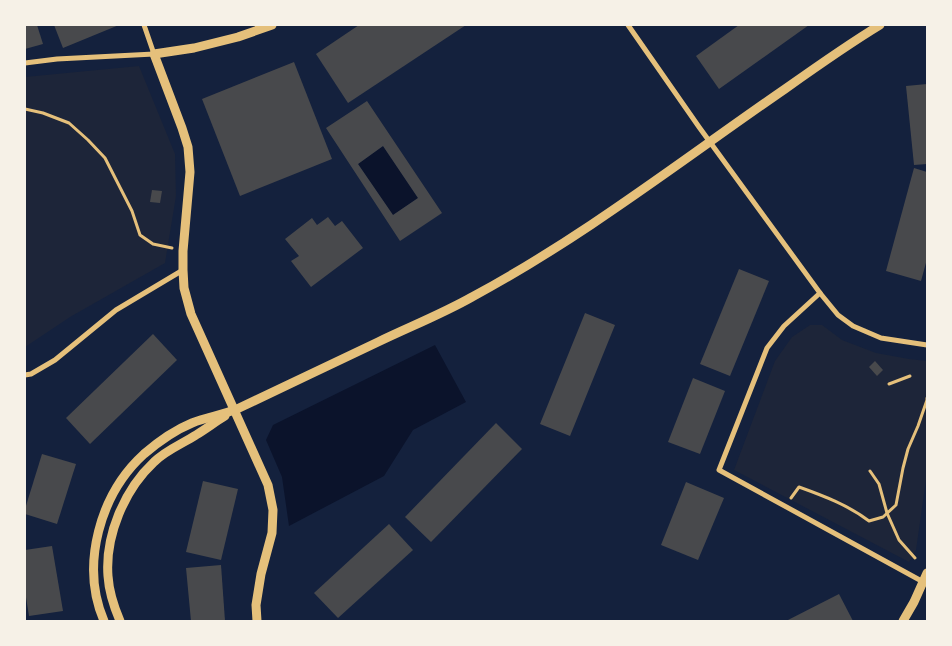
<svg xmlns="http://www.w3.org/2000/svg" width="952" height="646" font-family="'Exo 2',sans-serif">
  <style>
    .green { fill: #1d2539 }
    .water { fill: #0b132b }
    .building { fill: #48494c; fill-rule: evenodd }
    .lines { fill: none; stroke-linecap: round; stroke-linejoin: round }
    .path { stroke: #e5c07b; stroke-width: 3 }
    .minor { stroke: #e5c07b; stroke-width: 5 }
    .tertiary { stroke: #e5c07b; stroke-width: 9 }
  </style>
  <rect width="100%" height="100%" fill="#14213d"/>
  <!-- green -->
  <g class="green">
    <polygon points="139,66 175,154 176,196 165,263 70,317 25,347 25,77"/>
    <polygon points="810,325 822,325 842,340 876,353 909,359 927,361 927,473 916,550 909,562 734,470 775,361 792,337"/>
  </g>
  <!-- water -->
  <g class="water">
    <polygon points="383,146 418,198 393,215 358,164"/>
    <polygon points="435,345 466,402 413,430 384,476 289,526 282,477 266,440 273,425"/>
  </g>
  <!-- building -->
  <g class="building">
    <polygon points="25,25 37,25 43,44 25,49"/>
    <polygon points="54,25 119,25 63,48"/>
    <polygon points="359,25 466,25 348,103 316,54"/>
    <polygon points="739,25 809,25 719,89 696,56"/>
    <polygon points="294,62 332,159 240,196 202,99"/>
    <polygon points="927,84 927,164 914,165 906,86"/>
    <path d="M367,101L442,213L400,241L326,128ZM383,146L418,198L393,215L358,164Z"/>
    <polygon points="914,168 927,172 927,259 921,281 886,271"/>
    <polygon points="152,190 162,191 160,203 150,202"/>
    <polygon points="328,217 335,226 342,221 363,248 311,287 291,261 299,256 285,239 312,218 317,225"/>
    <polygon points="739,269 769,281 730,376 700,364"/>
    <polygon points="585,313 615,325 570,436 540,424"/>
    <polygon points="153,334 177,360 90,444 66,418"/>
    <polygon points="875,361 883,370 877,376 869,367"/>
    <polygon points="693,378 725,391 700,454 668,442"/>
    <polygon points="496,423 522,449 431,542 405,517"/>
    <polygon points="42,454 76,464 57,524 25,514 25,509"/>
    <polygon points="203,481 238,489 221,560 186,552"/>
    <polygon points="686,482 724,498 698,560 661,545"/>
    <polygon points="389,524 413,550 338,618 314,593"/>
    <polygon points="52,546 63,611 29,616 25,591 25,550"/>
    <polygon points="221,565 225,621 191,621 186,568"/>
    <polygon points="839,594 853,621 786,621"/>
  </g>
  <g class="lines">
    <!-- path -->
    <g class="path">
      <polyline points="25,109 43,113 69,123 88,140 105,158 132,211 140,235 153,244 172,248"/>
      <polyline points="889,384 910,376"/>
      <polyline points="870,471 879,484 887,513 899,540 915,558"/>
      <path d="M791,498L799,487C824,496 848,505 869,521L883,517L896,505L903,468L908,449L918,426L927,400V398"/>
    </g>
    <!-- minor -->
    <g class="minor">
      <polyline points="628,25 699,127 820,293 838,315 853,326 881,338 927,345"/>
      <polyline points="25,63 57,59 154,54 144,25"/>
      <polyline points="820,293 784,326 767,348 719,470 927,584"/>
      <polyline points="25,375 31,374 55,360 116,310 183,270"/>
    </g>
    <!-- tertiary -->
    <g class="tertiary">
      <path d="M104,621C80,565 100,494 144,454C158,442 175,430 192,423C207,417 222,415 237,409C284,387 331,364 378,342C409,327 442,314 472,297C582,238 682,160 785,89C816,67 847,45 880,25"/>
      <path d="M120,621C114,607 109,592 108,576C105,536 124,490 154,462C166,450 182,444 196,435C206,429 215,422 225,416"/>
      <polyline points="257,621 256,605 261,574 272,533 273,510 268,485 191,314 184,288 183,270 183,251 190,172 188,147 182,128 154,54 194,48 238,37 272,25"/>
      <polyline points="903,621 914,602 927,573"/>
    </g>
  </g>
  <!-- border -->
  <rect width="952" height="646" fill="none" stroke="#f6f1e7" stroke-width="52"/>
</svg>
